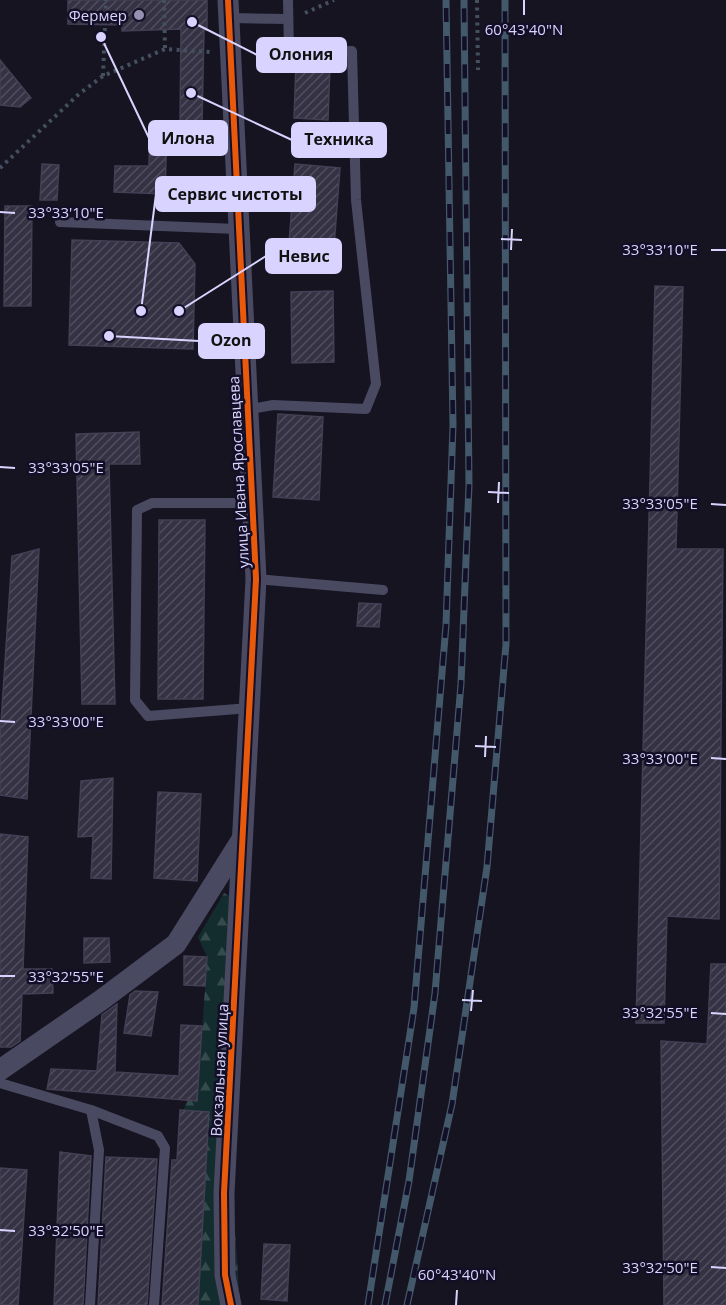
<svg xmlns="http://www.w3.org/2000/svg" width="726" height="1305" font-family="'Open Sans',sans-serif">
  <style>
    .forest { fill: url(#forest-firs) }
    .building { fill: url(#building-hatch); stroke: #433f54; stroke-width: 1.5 }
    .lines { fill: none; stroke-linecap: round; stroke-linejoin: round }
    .path { stroke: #44505f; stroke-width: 4; stroke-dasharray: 3 4.5; stroke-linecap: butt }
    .lane { stroke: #4a4962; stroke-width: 10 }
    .street { stroke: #4a4962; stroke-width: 21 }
    .rail-casing { stroke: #43596b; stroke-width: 7 }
    .rail { stroke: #130f26; stroke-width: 4.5; stroke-dasharray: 14; stroke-linecap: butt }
    .cycleway-casing { stroke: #130f26; stroke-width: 10 }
    .cycleway { stroke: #e8590c; stroke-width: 6 }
    .ticks { fill: none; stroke: #d9d4ff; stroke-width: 2 }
    .poi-dot { fill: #9591b1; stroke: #130f26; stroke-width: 2 }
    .labels { text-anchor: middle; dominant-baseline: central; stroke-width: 5; stroke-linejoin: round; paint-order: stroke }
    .poi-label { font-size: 15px; fill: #d9d4ff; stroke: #130f26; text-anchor: end }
    .street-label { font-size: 15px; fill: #d9d4ff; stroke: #130f26 }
    .ticks-label { font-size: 15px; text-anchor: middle; fill: #d9d4ff; stroke: #130f26; stroke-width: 5; stroke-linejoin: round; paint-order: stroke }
    .leader { fill: none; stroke: #d9d4ff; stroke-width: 2 }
    .callout-dot { fill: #d9d4ff; stroke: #130f26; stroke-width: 2 }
    .callout { fill: #d9d4ff; stroke: #d9d4ff; stroke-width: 2 }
    .callout-label { font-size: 16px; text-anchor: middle; font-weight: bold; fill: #111 }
  </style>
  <defs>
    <pattern id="forest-firs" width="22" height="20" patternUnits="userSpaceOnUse" patternTransform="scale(1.5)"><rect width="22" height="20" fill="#132c2d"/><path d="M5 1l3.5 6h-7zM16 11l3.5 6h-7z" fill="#354a4c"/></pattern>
    <pattern id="building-hatch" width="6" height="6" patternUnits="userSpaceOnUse" patternTransform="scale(1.5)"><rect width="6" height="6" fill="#343243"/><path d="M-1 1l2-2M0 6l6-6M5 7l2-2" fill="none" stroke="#514f5f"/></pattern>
  </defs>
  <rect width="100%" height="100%" fill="#161421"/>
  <!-- forest -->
  <polygon class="forest" points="224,893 238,900 227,1107 240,1305 198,1305 209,1113 183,1110 199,1079 207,957 198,937"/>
  <!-- building -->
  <g class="building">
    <polygon points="68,0 207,0 207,30 204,30 202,124 180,124 181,29 122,31 122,25 68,24"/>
    <polygon points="0,60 31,98 20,107 0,105"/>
    <polygon points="296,63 330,65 328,120 294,118"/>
    <polygon points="150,126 167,127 165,194 114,192 115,166 149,166"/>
    <polygon points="42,164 59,165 57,200 40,200"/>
    <polygon points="295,164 340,168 333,260 288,257"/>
    <polygon points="5,206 32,206 31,306 4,306"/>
    <polygon points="72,240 179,243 195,264 193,349 69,345"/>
    <polygon points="655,286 683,287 676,549 723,549 719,919 667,916 664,1023 636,1023"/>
    <polygon points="333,291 334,362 292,363 291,292"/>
    <polygon points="278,414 323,417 319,500 273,497"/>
    <polygon points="139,432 140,464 109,464 115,704 82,704 76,434"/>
    <polygon points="159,520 205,520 203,699 158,699"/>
    <polygon points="39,549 27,799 0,795 0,738 12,556"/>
    <polygon points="359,603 381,604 379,627 357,626"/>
    <polygon points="113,778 111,879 91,878 93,836 78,837 81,781"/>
    <polygon points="158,792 201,794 197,881 154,878"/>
    <polygon points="0,834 28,837 23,969 52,969 53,993 22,994 20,1041 11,1047 0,1047"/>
    <polygon points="84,938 109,938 110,962 84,963"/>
    <polygon points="184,956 207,957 205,986 184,985"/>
    <polygon points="711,964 726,964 726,1305 664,1305 661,1041 707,1044"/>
    <polygon points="135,991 158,992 151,1036 124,1033 130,995"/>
    <polygon points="117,1004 115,1072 179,1076 181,1025 202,1026 197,1101 47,1089 51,1069 97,1071 102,1015"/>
    <polygon points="180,1110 209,1112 198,1305 162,1305 172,1160 177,1160"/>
    <polygon points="60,1152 91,1156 83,1305 54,1305"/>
    <polygon points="106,1157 157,1159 147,1305 98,1305"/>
    <polygon points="0,1168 27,1170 18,1305 0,1305"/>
    <polygon points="264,1244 290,1245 287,1301 261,1299"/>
  </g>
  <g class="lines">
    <!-- path -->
    <g class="path">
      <polyline points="164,0 165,49"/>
      <polyline points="477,0 478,70"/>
      <polyline points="305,13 334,0"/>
      <polyline points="103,76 106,0"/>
      <polyline points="0,168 79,94 103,76 165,49 211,52"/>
    </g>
    <!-- lane -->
    <g class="lane">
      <polyline points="229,18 288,19"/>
      <polyline points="60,222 237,229"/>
      <polyline points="246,410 273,405 366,409 376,384 356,200 352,51 289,52 288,0"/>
      <polyline points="256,579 383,590"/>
      <polyline points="250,708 148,716 135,700 137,510 152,503 251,503"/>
      <polyline points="0,1083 91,1110 158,1136 165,1148 154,1305"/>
      <polyline points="90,1305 99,1150 91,1110"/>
    </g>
    <!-- street -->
    <g class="street">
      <polyline points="228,0 256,579 224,1193 225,1275 231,1305"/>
      <polyline points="0,1070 100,1001 176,944 242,839"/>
    </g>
    <!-- rail casing -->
    <g class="rail-casing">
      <g id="rail">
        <polyline points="368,1305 414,1008 446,625 453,425 446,0"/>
        <polyline points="385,1305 409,1181 435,993 461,684 469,485 464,0"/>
        <polyline points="407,1305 452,1104 487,867 506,644 505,0"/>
      </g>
    </g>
    <!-- rail -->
    <use href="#rail" class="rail"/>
    <!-- cycleway casing -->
    <g class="cycleway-casing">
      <polyline id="cycleway" points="228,0 256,579 224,1193 225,1275 231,1305"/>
    </g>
    <!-- cycleway -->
    <use href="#cycleway" class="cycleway"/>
  </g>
  <!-- ticks -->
  <path class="ticks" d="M524,15V0M0,212L15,213M501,239L522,240M511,250L512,229M711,250H726M0,467L15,468M488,492L509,493M498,503L499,482M711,504L726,505M0,721L15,722M475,746L496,747M485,757L486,736M711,758L726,759M0,976H15M462,1000L482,1001M471,1011L473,990M711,1013L726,1014M0,1230L15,1231M711,1267L726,1268M456,1305L457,1290"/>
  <!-- markers -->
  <circle class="poi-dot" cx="139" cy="15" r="6"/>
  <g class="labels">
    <!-- poi labels -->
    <g class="poi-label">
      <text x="127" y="15">Фермер</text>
    </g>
    <!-- street labels -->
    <g class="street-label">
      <text transform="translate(238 472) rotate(-93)">улица Ивана Ярославцева</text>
      <text transform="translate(219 1070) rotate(-87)">Вокзальная улица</text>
    </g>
  </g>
  <g class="ticks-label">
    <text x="524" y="35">60°43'40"N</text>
    <text x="66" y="218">33°33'10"E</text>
    <text x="660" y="255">33°33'10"E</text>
    <text x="66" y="473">33°33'05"E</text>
    <text x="660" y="509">33°33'05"E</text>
    <text x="66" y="727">33°33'00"E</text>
    <text x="660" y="764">33°33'00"E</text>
    <text x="66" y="982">33°32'55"E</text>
    <text x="660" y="1018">33°32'55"E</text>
    <text x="66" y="1236">33°32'50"E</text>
    <text x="660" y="1273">33°32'50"E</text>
    <text x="457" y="1280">60°43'40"N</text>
  </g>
  <!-- callouts -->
  <path class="leader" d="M192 22L257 55M101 37L149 138M191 93L292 140M141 311L156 194M179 311L266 256M109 336L199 341"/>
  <g class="callout-dot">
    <circle cx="192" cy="22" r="6"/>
    <circle cx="101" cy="37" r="6"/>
    <circle cx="191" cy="93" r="6"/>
    <circle cx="141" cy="311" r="6"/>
    <circle cx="179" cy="311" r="6"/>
    <circle cx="109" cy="336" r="6"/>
  </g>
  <g class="callout">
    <rect x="257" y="38" width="89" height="34" rx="6"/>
    <rect x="149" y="121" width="78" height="34" rx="6"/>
    <rect x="292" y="123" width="94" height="34" rx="6"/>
    <rect x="156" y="177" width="159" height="34" rx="6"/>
    <rect x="266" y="239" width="75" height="34" rx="6"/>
    <rect x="199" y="324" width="65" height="34" rx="6"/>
  </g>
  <g class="callout-label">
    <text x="301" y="60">Олония</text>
    <text x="188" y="144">Илона</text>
    <text x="339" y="145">Техника</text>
    <text x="235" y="200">Сервис чистоты</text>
    <text x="304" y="262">Невис</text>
    <text x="231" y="346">Ozon</text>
  </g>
</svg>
